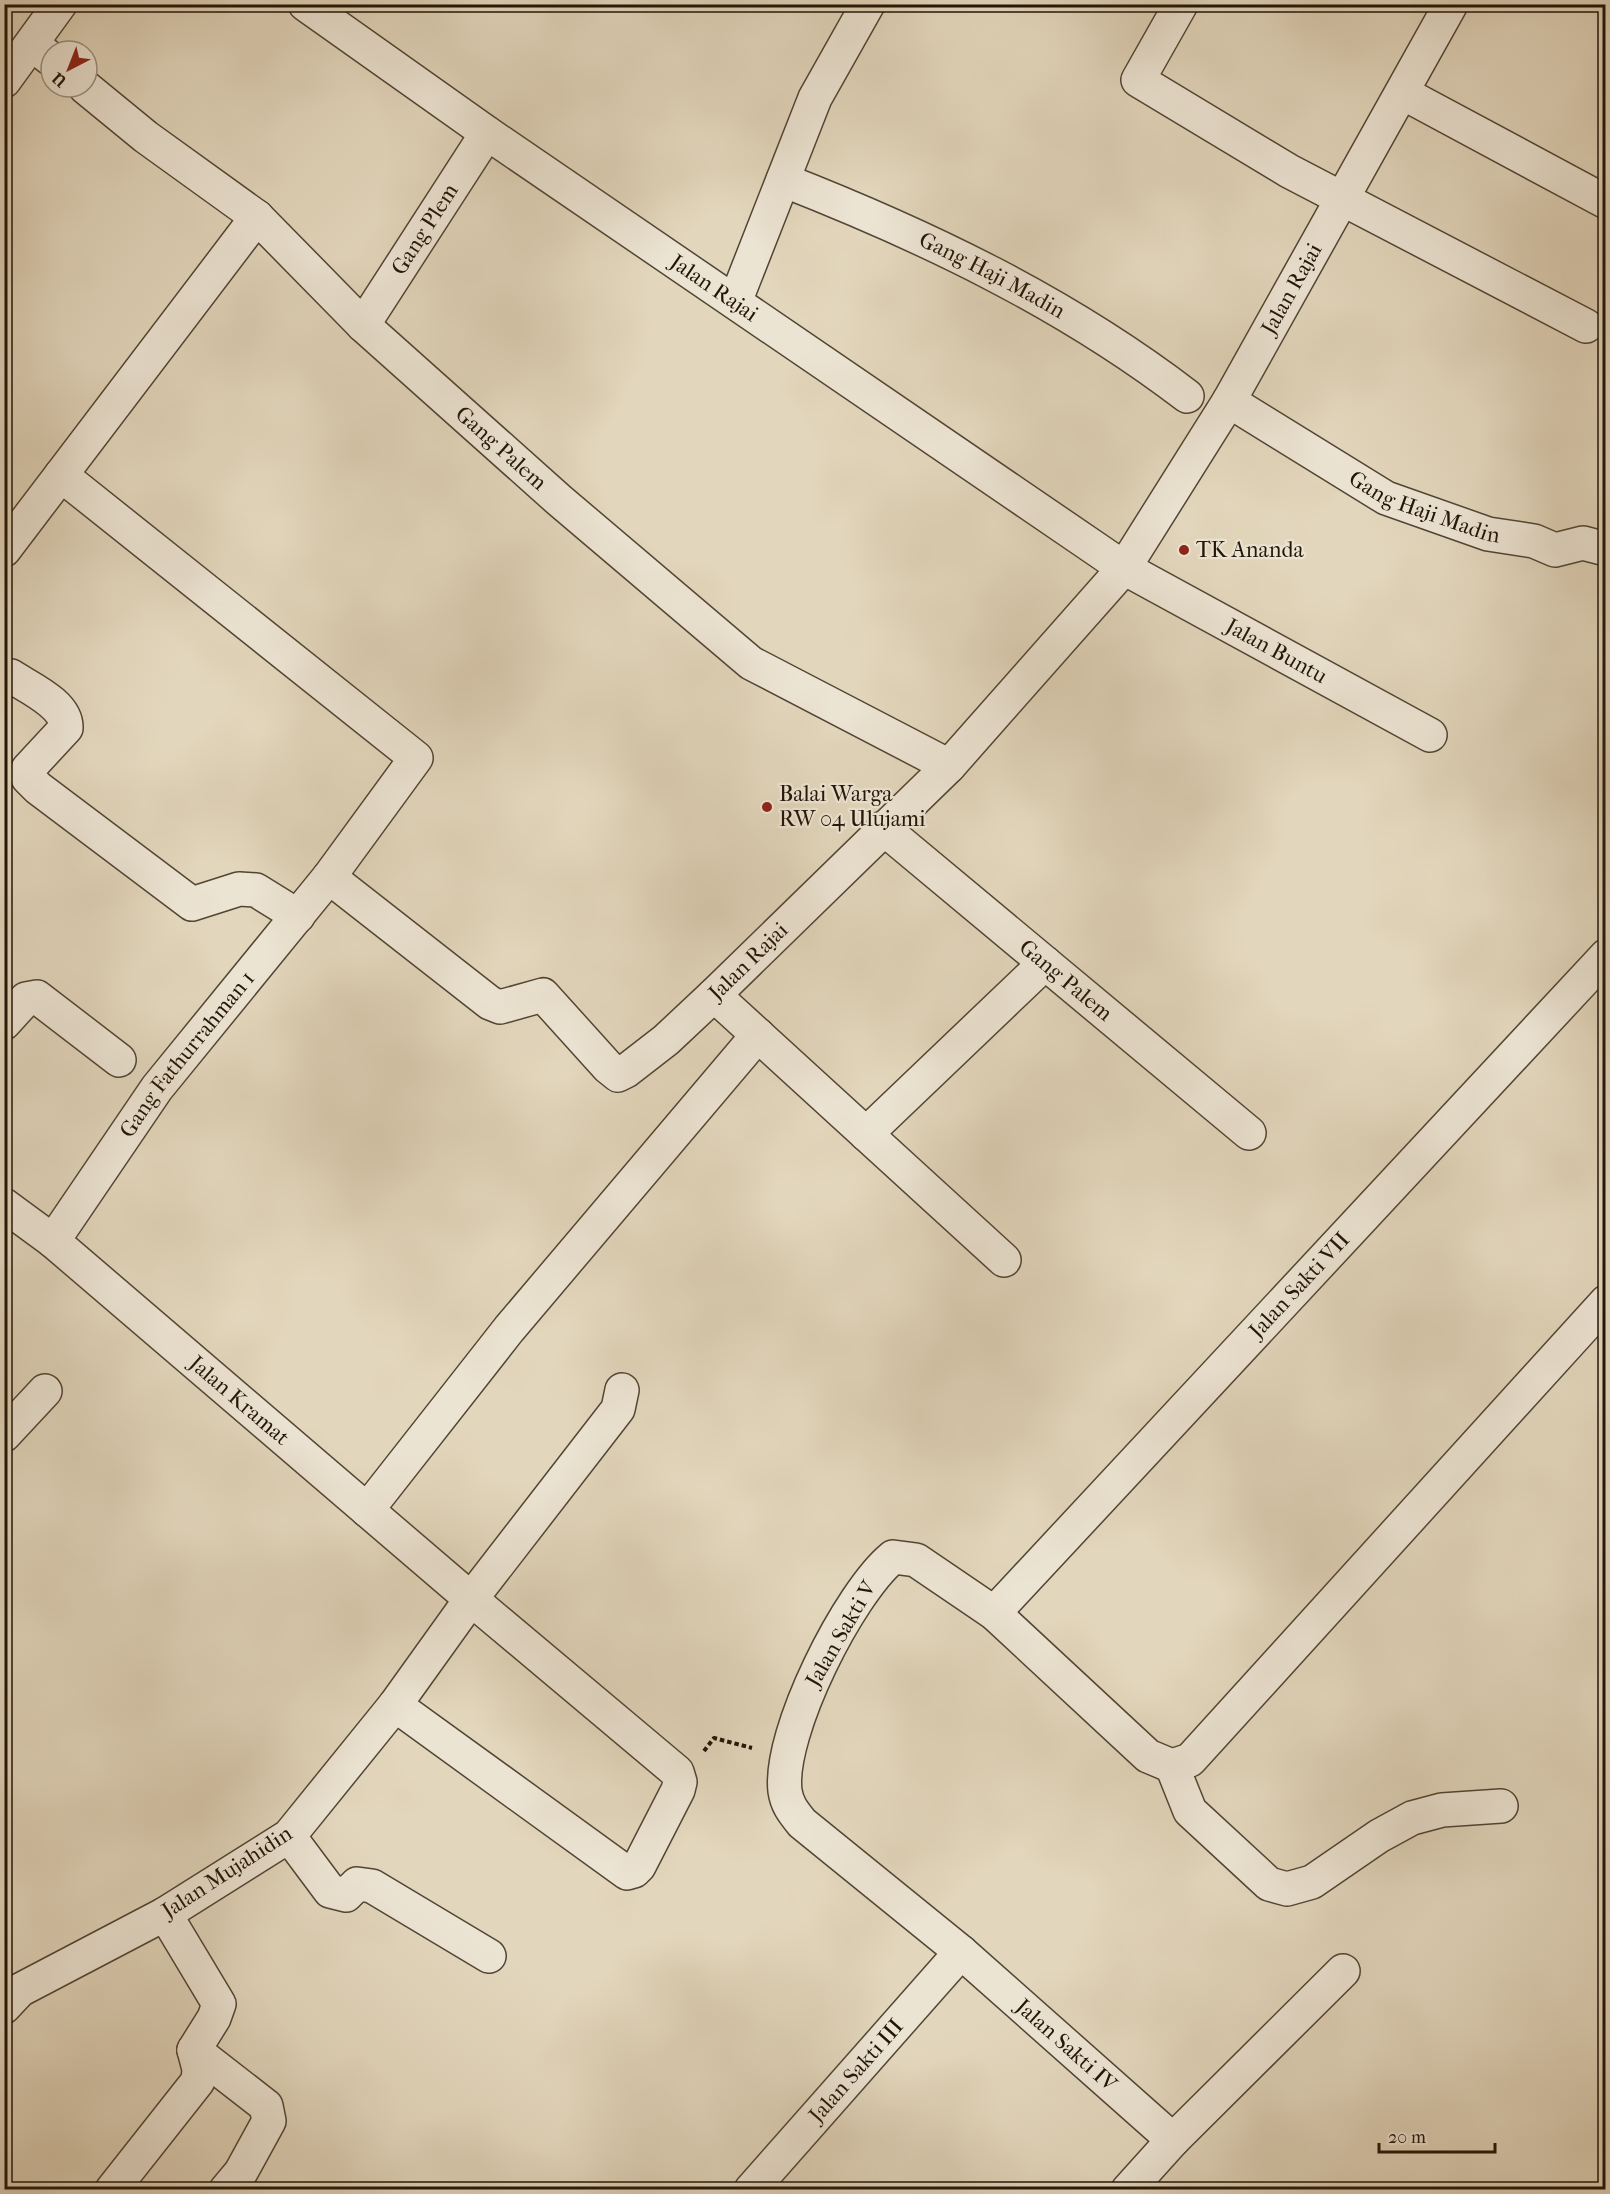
<svg xmlns="http://www.w3.org/2000/svg" width="1610" height="2194" font-family="'IM FELL French Canon',serif">
  <style>
    .lines { fill: none; stroke-linecap: round; stroke-linejoin: round }
    .minor-casing { stroke: #524534; stroke-width: 36 }
    .tertiary-casing { stroke: #524534; stroke-width: 36 }
    .path { stroke: #221507; stroke-width: 4; stroke-dasharray: 4.5 3; stroke-linecap: butt }
    .minor { stroke: #ece4d3; stroke-width: 33 }
    .tertiary { stroke: #ece4d3; stroke-width: 33 }
    .poi-dot { fill: #8f2418; stroke: #ece4d3; stroke-width: 2 }
    .labels { text-anchor: middle; dominant-baseline: central; stroke-width: 4.5; stroke-linejoin: round; paint-order: stroke }
    .street-label { font-size: 22px; fill: #221507; stroke: #ece4d3 }
    .poi-label { font-size: 22px; fill: #221507; stroke: #ece4d3; text-anchor: start }
  </style>
  <rect width="100%" height="100%" fill="#e2d6bc"/>
  <filter id="stains"><feTurbulence type="fractalNoise" baseFrequency=".00333" numOctaves="4"/><feColorMatrix values="0 0 0 0 .2 0 0 0 0 .09 0 0 0 0 .02 0 0 0 .5 -.17"/></filter>
  <radialGradient id="worn" r=".72"><stop offset=".6" stop-color="#630" stop-opacity="0"/><stop offset="1" stop-color="#630" stop-opacity=".3"/></radialGradient>
  <g class="lines">
    <!-- minor casing -->
    <g class="minor-casing">
      <g id="minor">
        <path id="s1" d="M305,4L487,133L1124,568L1430,735"/>
        <polyline points="1181,4 1138,80 1289,171 1586,326"/>
        <polyline points="32,44 51,59"/>
        <path id="s2" d="M85,87L146,137L257,217L363,325L559,500L751,663L949,766"/>
        <polyline points="1403,93 1606,202"/>
        <path id="s3" d="M783,180C926,236 1064,302 1187,396"/>
        <polyline points="735,302 815,98 868,4"/>
        <path id="s4" d="M363,325L487,133"/>
        <path id="s5" d="M1229,401L1386,498L1488,534L1534,541L1555,550L1583,543L1606,549"/>
        <polyline points="4,550 257,217"/>
        <path d="M11,676C29,688 67,704 66,728L28,769V778L38,788L192,904L239,889L256,890L298,916"/>
        <path id="s6" d="M883,828L1249,1133"/>
        <path id="s7" d="M329,877L490,1003L500,1007L543,995L608,1067L618,1075L626,1071L666,1040L714,995L949,766L1124,568L1229,401L1451,4"/>
        <polyline points="714,995 1004,1260"/>
        <polyline points="4,1023 26,999 37,997 119,1060"/>
        <polyline points="866,1134 1045,963"/>
        <path id="s8" d="M4,1205L53,1241L471,1599L395,1705L289,1836L165,1914L20,1990L4,2007"/>
        <path id="s9" d="M53,1241L157,1088L329,877L416,758L61,475"/>
        <polyline points="4,1435 45,1391"/>
        <polyline points="367,1510 509,1329 758,1035"/>
        <path id="s10" d="M994,1613L1606,956"/>
        <polyline points="395,1705 627,1873 634,1871 639,1866 678,1790 680,1782 677,1772 471,1599 618,1409 622,1390"/>
        <path id="s11" d="M1172,1766L1148,1756L994,1613L916,1560L893,1557C849,1593 778,1733 785,1791C787,1805 794,1813 802,1823L961,1952L1173,2140"/>
        <polyline points="1172,1766 1190,1760 1606,1302"/>
        <polyline points="1172,1766 1190,1811 1269,1884 1287,1889 1312,1882 1379,1836 1412,1818 1442,1810 1501,1806"/>
        <polyline points="289,1836 330,1891 346,1895 357,1884 372,1886 489,1956"/>
        <polyline points="194,2050 266,2106 269,2121 241,2172 226,2190"/>
        <polyline points="112,2190 198,2081 199,2069 194,2050 214,2018 219,2004 165,1914"/>
        <path id="s12" d="M751,2190L961,1952"/>
        <polyline points="1128,2190 1173,2140 1343,1971"/>
      </g>
    </g>
    <!-- tertiary casing -->
    <g class="tertiary-casing">
      <polyline id="tertiary" points="4,81 60,4"/>
    </g>
    <!-- path -->
    <polyline class="path" points="704,1751 714,1738 752,1748"/>
    <!-- minor -->
    <use href="#minor" class="minor"/>
    <!-- tertiary -->
    <use href="#tertiary" class="tertiary"/>
  </g>
  <!-- markers -->
  <g class="poi-dot">
    <circle cx="1184" cy="550" r="6"/>
    <circle cx="767" cy="807" r="6"/>
  </g>
  <g class="labels">
    <!-- street labels -->
    <g class="street-label">
      <text stroke="none"><textPath href="#s4" startOffset="114">Gang Plem</textPath></text>
      <text stroke="none"><textPath href="#s3" startOffset="230">Gang Haji Madin</textPath></text>
      <text stroke="none"><textPath href="#s1" startOffset="498">Jalan Rajai</textPath></text>
      <text stroke="none"><textPath href="#s7" startOffset="1413">Jalan Rajai</textPath></text>
      <text stroke="none"><textPath href="#s2" startOffset="552">Gang Palem</textPath></text>
      <text stroke="none"><textPath href="#s5" startOffset="224">Gang Haji Madin</textPath></text>
      <text stroke="none"><textPath href="#s1" startOffset="1168">Jalan Buntu</textPath></text>
      <text stroke="none"><textPath href="#s7" startOffset="543">Jalan Rajai</textPath></text>
      <text stroke="none"><textPath href="#s6" startOffset="238">Gang Palem</textPath></text>
      <text stroke="none"><textPath href="#s9" startOffset="230">Gang Fathurrahman 1</textPath></text>
      <text stroke="none"><textPath href="#s10" startOffset="448">Jalan Sakti VII</textPath></text>
      <text stroke="none"><textPath href="#s8" startOffset="306">Jalan Kramat</textPath></text>
      <text transform="translate(841 1634) rotate(-60)">Jalan Sakti V</text>
      <text transform="translate(227 1872) rotate(-33)">Jalan Mujahidin</text>
      <text stroke="none"><textPath href="#s11" startOffset="999">Jalan Sakti IV</textPath></text>
      <text stroke="none"><textPath href="#s12" startOffset="159">Jalan Sakti III</textPath></text>
    </g>
    <!-- poi labels -->
    <g class="poi-label">
      <text x="1196" y="550">TK Ananda</text>
      <text x="779" y="794">Balai Warga<tspan x="779" dy="25">RW 04 Ulujami</tspan></text>
    </g>
  </g>
  <!-- margin -->
  <rect width="1610" height="2194" fill="none" stroke="#e2d6bc" stroke-width="24"/>
  <rect x="6" y="6" width="1598" height="2182" fill="none" stroke="#221507" stroke-width="3"/>
  <rect x="12" y="12" width="1586" height="2170" fill="none" stroke="#221507" stroke-width="1.5"/>
  <!-- north arrow -->
  <g transform="translate(69 69) rotate(222)"><circle r="28" fill="#ece4d3" stroke="#9b9181" stroke-width="1.5"/>
  <path d="M0-4.5L10 22L0 15L-10 22Z" fill="#8f2418"/>
  <text y="-9" font-size="16" font-weight="bold" text-anchor="middle" fill="#221507">U</text>
  </g>
  <!-- scale -->
  <path d="M1379 2143v9h116v-9" fill="none" stroke="#221507" stroke-width="3"/>
  <text x="1388" y="2143" font-size="18" fill="#221507" stroke="#ece4d3" stroke-width="4.5" paint-order="stroke">20 m</text>
  <rect width="100%" height="100%" filter="url(#stains)"/>
  <rect width="100%" height="100%" fill="url(#worn)"/>
</svg>
